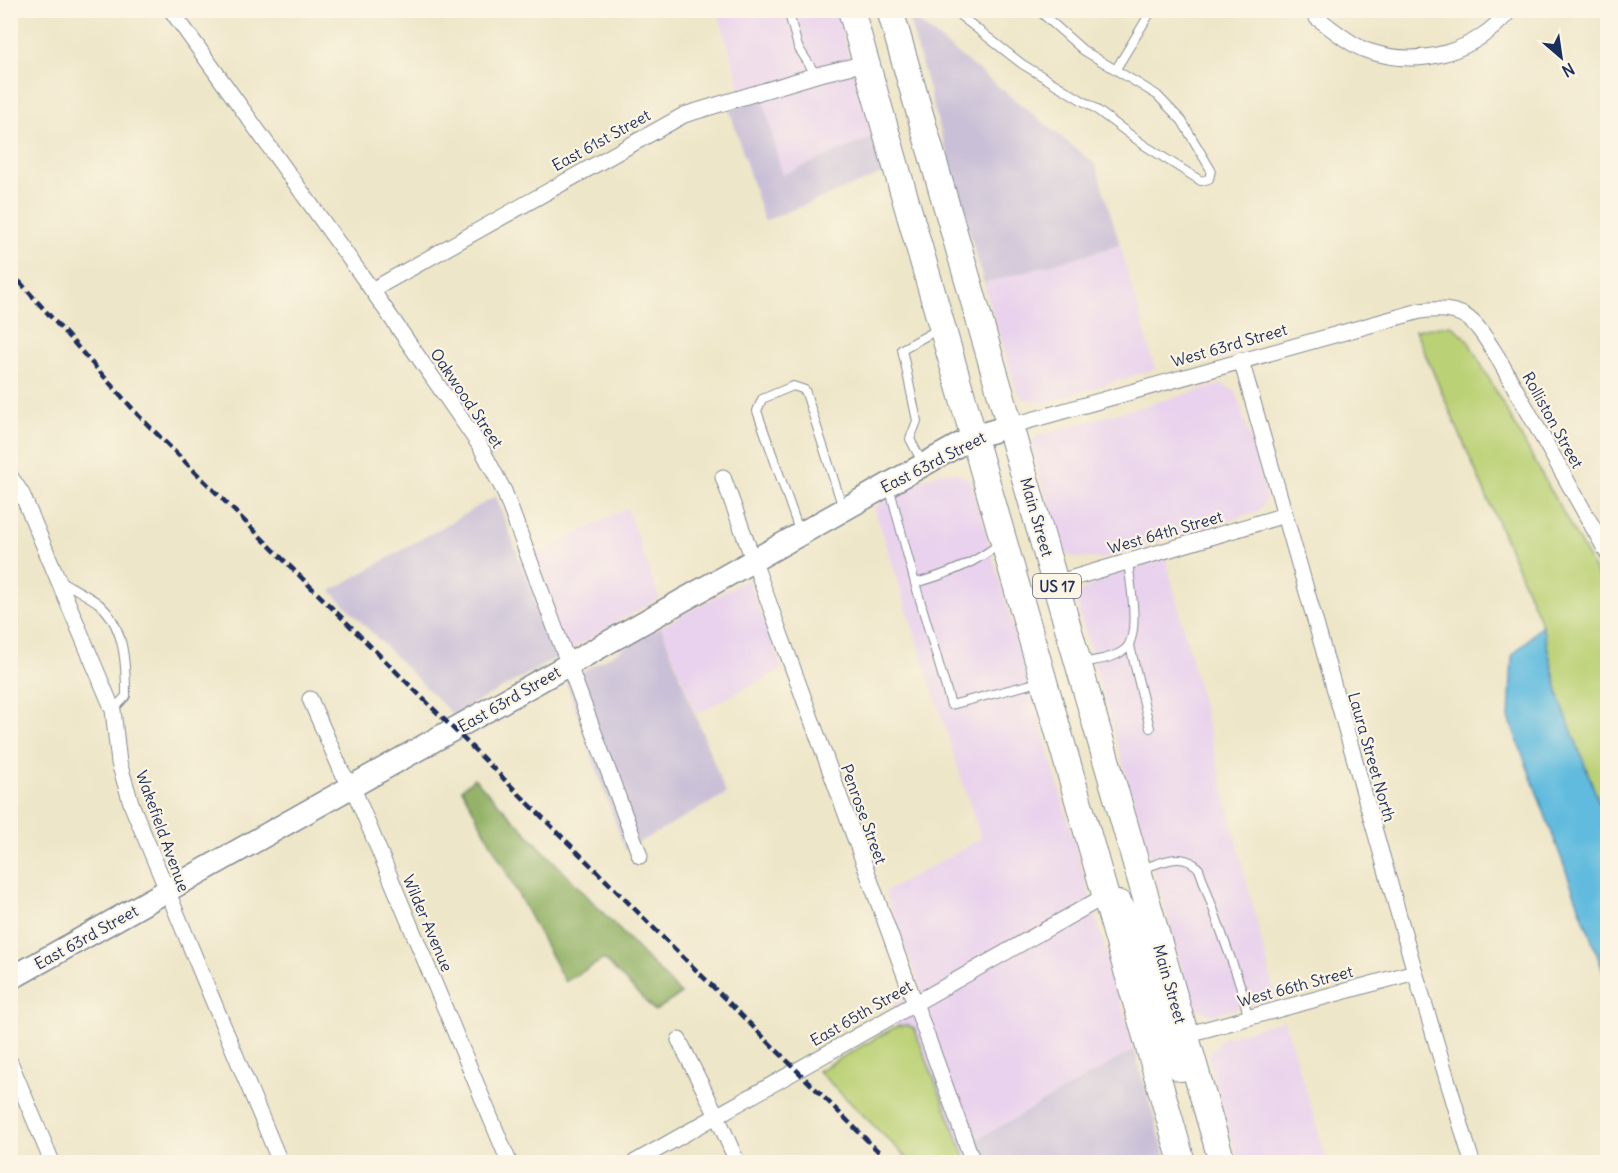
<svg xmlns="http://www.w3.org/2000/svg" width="1618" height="1173" font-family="Delius,sans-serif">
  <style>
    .built { fill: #e9d2ed }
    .industrial { fill: #c9bfd7 }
    .green { fill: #bbd176; stroke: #6b806a; stroke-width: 1.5 }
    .forest { fill: #94b367; stroke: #587162; stroke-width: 1.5 }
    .water { fill: #60bbde; stroke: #3e759e; stroke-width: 1.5 }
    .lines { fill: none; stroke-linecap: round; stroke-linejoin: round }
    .lane-casing { stroke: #848a93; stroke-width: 10 }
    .street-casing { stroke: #848a93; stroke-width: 17 }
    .secondary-casing { stroke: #848a93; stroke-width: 25 }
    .primary-casing { stroke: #848a93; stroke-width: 28 }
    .lane { stroke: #fff; stroke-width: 8 }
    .street { stroke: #fff; stroke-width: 15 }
    .secondary { stroke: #fff; stroke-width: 22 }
    .primary { stroke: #fff; stroke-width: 26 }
    .rail { stroke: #1b2f5e; stroke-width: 4.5; stroke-dasharray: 9 4.5; stroke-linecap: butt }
    .labels { text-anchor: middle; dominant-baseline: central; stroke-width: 4.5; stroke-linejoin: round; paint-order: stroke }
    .shield { fill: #fcf5e5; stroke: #5e6a86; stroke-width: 1.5 }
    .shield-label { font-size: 15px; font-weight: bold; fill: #1b2f5e }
    .street-label { font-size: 16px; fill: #1b2f5e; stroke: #fcf5e5 }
  </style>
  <rect width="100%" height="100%" fill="#fcf5e5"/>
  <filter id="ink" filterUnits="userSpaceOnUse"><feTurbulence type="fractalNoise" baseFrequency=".0167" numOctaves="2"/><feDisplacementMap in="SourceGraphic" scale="12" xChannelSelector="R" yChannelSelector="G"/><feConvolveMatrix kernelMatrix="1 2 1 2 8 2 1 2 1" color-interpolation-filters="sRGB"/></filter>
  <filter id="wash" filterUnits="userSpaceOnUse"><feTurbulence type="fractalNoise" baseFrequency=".008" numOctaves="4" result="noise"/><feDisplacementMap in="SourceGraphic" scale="24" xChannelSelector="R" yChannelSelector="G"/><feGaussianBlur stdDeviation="1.35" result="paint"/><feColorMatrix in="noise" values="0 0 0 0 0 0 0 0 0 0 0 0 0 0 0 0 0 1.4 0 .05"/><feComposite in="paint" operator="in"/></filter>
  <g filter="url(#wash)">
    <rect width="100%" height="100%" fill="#eee6c8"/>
    <!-- built -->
    <g class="built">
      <polygon points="718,11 836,11 873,137 782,175 763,99 745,103"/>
      <polygon points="1120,245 1155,369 1044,403 1025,399 1017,391 984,283"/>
      <polygon points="1222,384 1236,392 1267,496 1263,506 1256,512 1103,559 1076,558 1064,552 1031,446 1036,436"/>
      <polygon points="942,472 956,473 967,478 972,485 1134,1050 975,1141 982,1162 967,1162 907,1025 897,1026 894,1005 921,989 885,892 981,839 874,507 928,477"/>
      <polygon points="627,508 659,598 556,658 521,563"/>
      <polygon points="1166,558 1276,999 1211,1015 1193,1005 1076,601 1083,590 1106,578"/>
      <polygon points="748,579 782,669 697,714 661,627"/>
      <polygon points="1284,1020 1328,1162 1238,1162 1209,1061 1209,1053 1223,1038"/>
    </g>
    <!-- industrial -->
    <g class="industrial">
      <polygon points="907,13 1096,165 1120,245 984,283"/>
      <polygon points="763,98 782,175 873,137 882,174 764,221 729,108"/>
      <polygon points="496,496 556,658 453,715 331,591"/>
      <polygon points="661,627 726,794 625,850 566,681"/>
      <polygon points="1134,1050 1167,1162 982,1162 975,1141"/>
    </g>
    <!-- green -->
    <g class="green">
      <polygon points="1451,325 1467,339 1607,592 1607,823 1560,700 1542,625 1415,330"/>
      <polygon points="907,1025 914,1028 967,1162 911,1162 818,1071 897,1026"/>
    </g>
    <!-- forest -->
    <polygon class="forest" points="474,778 681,994 655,1011 604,959 565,982 462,789"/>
    <!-- water -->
    <polygon class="water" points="1542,625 1560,700 1607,823 1607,981 1509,718 1512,656"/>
  </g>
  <g filter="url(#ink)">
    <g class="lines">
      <!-- lane casing -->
      <g class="lane-casing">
        <g id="lane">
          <polyline points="788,10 798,47 816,75"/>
          <polyline points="953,10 1022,64 1093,107 1144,145 1201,181 1209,179 1211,170 1182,121 1157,95 1083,50 1038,10"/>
          <polyline points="1116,69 1152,10"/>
          <polyline points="922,462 910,439 917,421 902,349 937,330"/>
          <polyline points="889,486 915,583"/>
          <polyline points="800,533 757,411 762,399 793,386 805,390 843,508"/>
          <path d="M999,544C974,564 946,575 915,583L951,705L1039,682"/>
          <path d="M61,581C73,588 87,595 98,603C125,625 126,665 126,696L113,710"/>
          <polyline points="1130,646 1150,728"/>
          <path d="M1083,663C1096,660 1112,659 1123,651C1142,639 1130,583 1128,561"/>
          <path d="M1141,869C1161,863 1183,850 1199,869L1243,993L1248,1018"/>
        </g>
      </g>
      <!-- street casing -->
      <g class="street-casing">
        <g id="street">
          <polyline points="171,10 372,290 480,446 504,491 640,856"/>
          <path d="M1312,10L1317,18C1332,28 1350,45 1368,51C1420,68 1475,53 1510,10"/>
          <polyline points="372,290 684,115 816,75 866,63"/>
          <polyline points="1241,360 1415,972 1472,1162"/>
          <path d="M1010,426L1420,311C1467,305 1474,320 1497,356L1608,554"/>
          <polyline points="10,476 22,494 113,710 119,763 132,806 280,1162"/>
          <polyline points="723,477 973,1162"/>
          <polyline points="1056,583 1285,515"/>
          <polyline points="310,699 342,772 353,788 509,1162"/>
          <polyline points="1185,1035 1415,972"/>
          <polyline points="679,1040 717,1116 737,1162"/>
          <polyline points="10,1062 52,1162"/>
          <polyline points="635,1162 1105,896"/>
        </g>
      </g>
      <!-- secondary casing -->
      <g class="secondary-casing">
        <polyline id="secondary" points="10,979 923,465 973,437 1010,426"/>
      </g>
      <!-- primary casing -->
      <g class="primary-casing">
        <g id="primary">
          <polyline points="851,10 1182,1162"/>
          <polyline points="890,10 1222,1162"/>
          <polyline points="1119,904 1132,925 1163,1028 1181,1068"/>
        </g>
      </g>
      <!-- lane -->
      <use href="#lane" class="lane"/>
      <!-- street -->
      <use href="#street" class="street"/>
      <!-- secondary -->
      <use href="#secondary" class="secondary"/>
      <!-- primary -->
      <use href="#primary" class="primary"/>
      <!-- rail -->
      <polyline class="rail" points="10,271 139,416 889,1162"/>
    </g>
  </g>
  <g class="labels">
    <!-- shield labels -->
    <rect class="shield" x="1033" y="574" width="48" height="24" rx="4.5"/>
    <g class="shield-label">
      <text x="1057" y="586">US 17</text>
    </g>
    <!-- street labels -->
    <g class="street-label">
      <text transform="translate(601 140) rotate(-29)">East 61st Street</text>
      <text transform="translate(1229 345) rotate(-16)">West 63rd Street</text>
      <text transform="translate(467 398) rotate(56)">Oakwood Street</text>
      <text transform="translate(1553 420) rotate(61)">Rolliston Street</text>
      <text transform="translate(933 462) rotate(-27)">East 63rd Street</text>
      <text transform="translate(1037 517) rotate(74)">Main Street</text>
      <text transform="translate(1165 532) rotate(-16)">West 64th Street</text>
      <text transform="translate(509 699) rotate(-30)">East 63rd Street</text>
      <text transform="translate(1372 757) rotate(74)">Laura Street North</text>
      <text transform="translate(864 814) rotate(70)">Penrose Street</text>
      <text transform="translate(163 831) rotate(70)">Wakefield Avenue</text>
      <text transform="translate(428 923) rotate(67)">Wilder Avenue</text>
      <text transform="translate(86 937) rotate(-29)">East 63rd Street</text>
      <text transform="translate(1170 984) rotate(74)">Main Street</text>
      <text transform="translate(1295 986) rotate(-15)">West 66th Street</text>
      <text transform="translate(861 1013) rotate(-30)">East 65th Street</text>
    </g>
  </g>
  <!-- margin -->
  <rect width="1618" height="1173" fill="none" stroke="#fcf5e5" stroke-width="36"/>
  <!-- north arrow -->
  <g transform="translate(1561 57) rotate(151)" stroke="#fcf5e5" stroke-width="4.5" paint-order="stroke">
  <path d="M0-4.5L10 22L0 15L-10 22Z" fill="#1b2f5e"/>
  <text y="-9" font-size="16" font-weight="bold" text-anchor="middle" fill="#1b2f5e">N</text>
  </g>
</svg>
